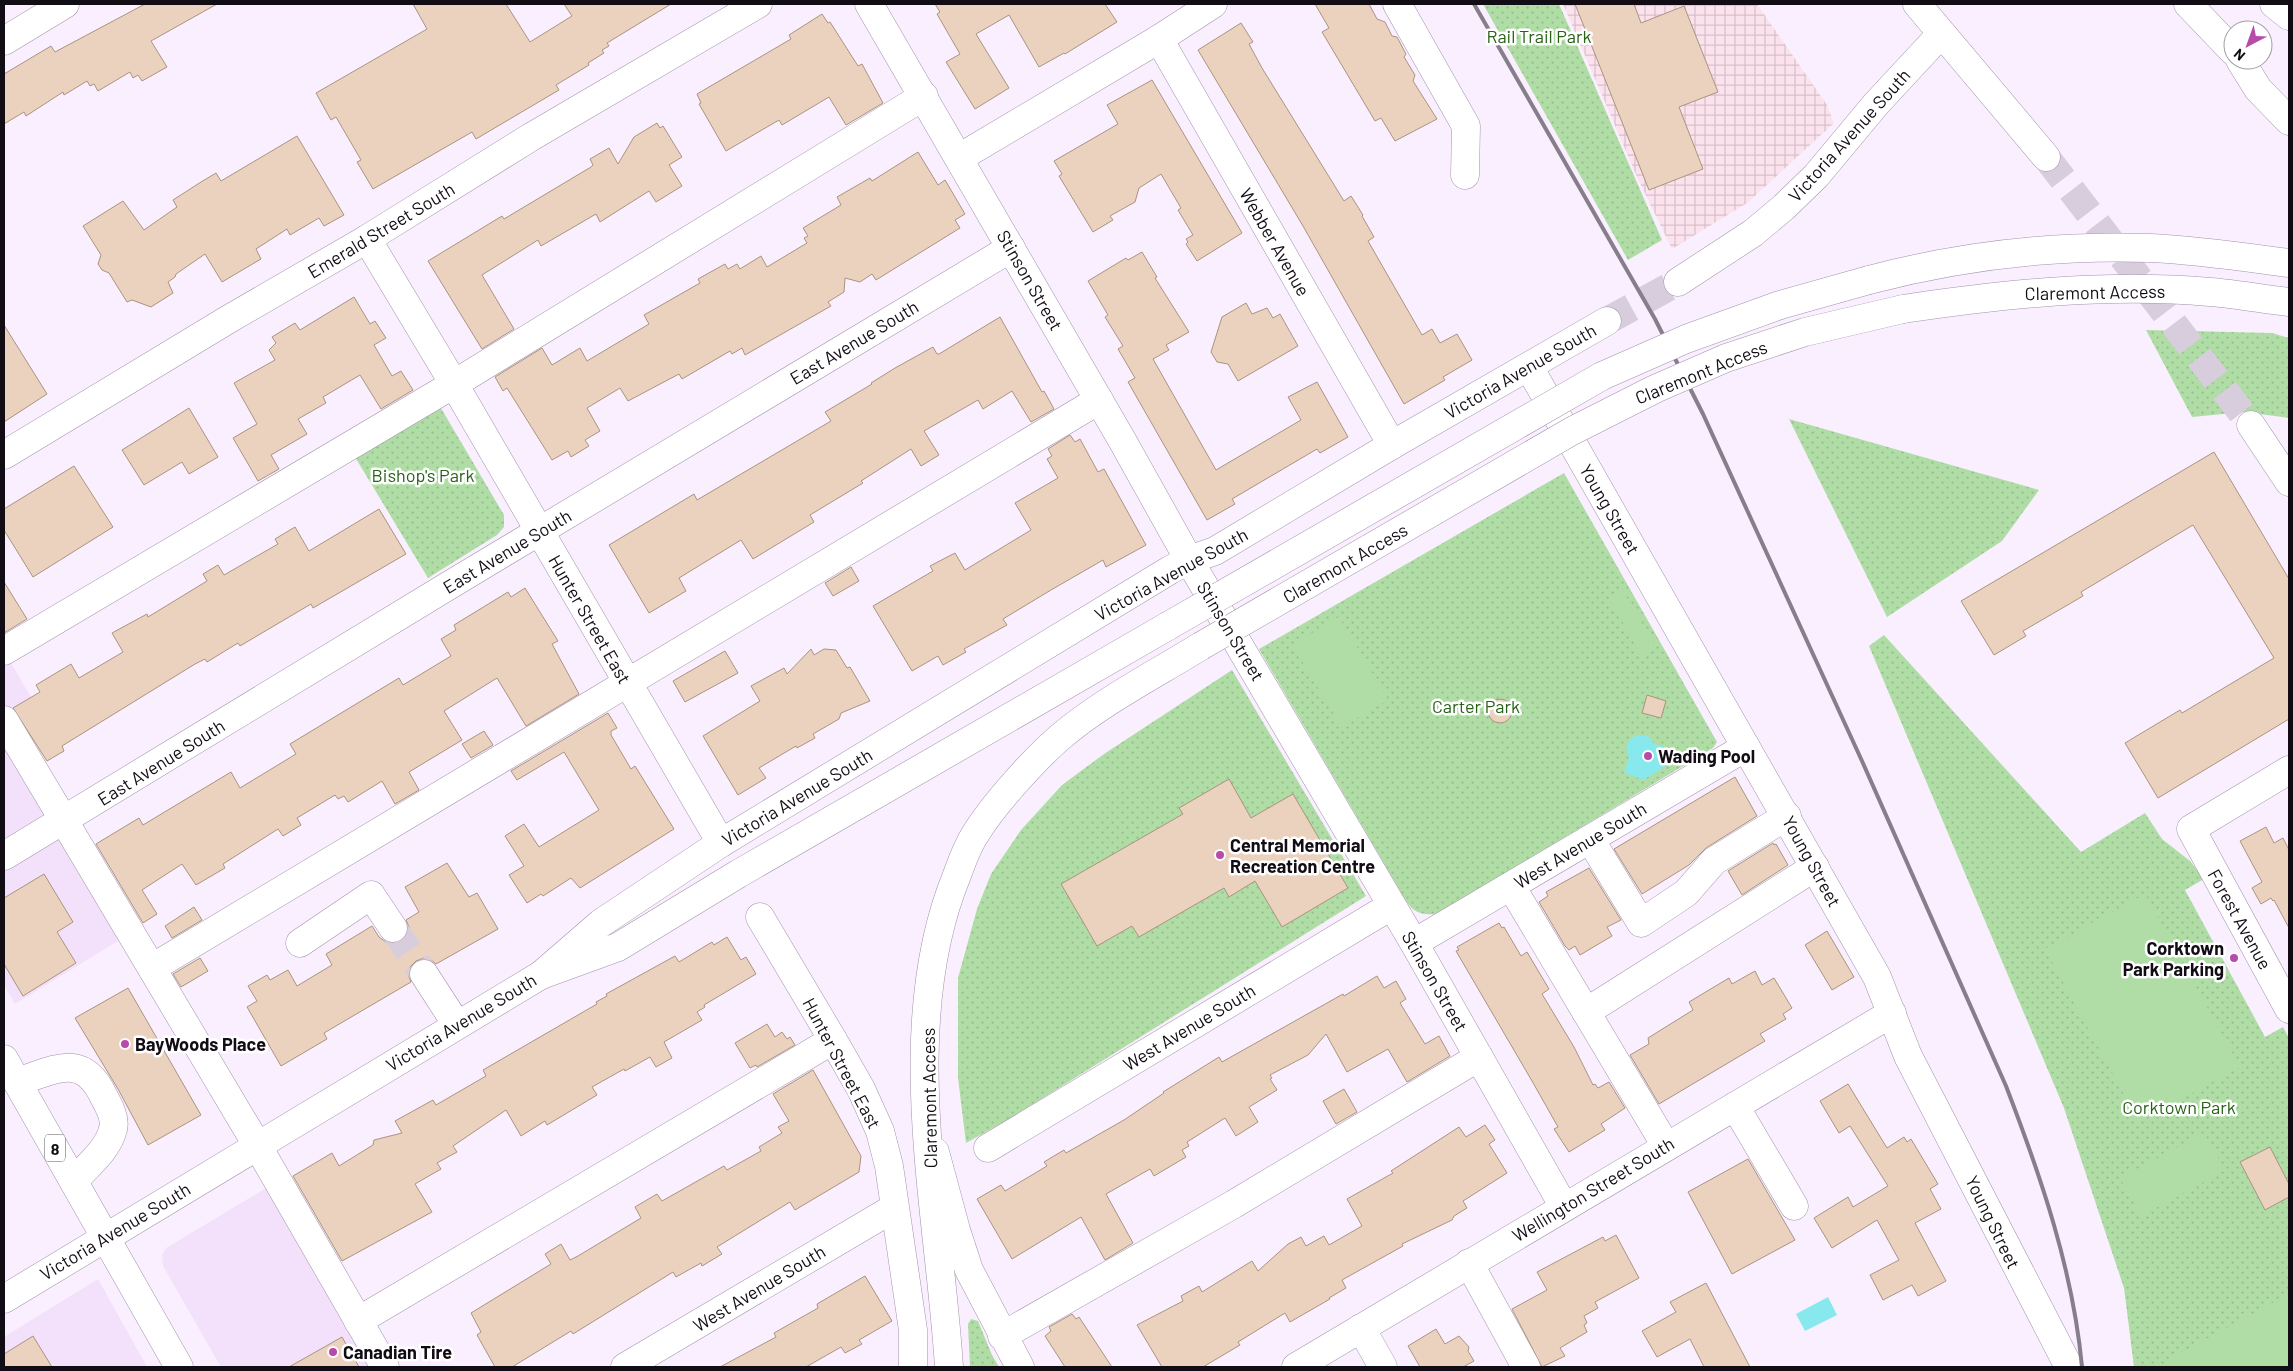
<svg xmlns="http://www.w3.org/2000/svg" width="2293" height="1371" font-family="Barlow,sans-serif">
  <style>
    .built { fill: #f3e1fb }
    .industrial { fill: url(#industrial-grid) }
    .park { fill: url(#park-dots) }
    .garden { fill: #b0dda6 }
    .water { fill: #87e9ee }
    .building { fill: #ebd2be; stroke: #aa9380 }
    .lines { fill: none; stroke-linecap: round; stroke-linejoin: round }
    .minor-tunnel { stroke: #d7cddc; stroke-width: 28; stroke-dasharray: 28 14; stroke-linecap: butt }
    .major-tunnel { stroke: #d7cddc; stroke-width: 28; stroke-dasharray: 28 14; stroke-linecap: butt }
    .minor-casing { stroke: #a292aa; stroke-width: 29 }
    .major-casing { stroke: #a292aa; stroke-width: 29 }
    .minor { stroke: #fff; stroke-width: 28 }
    .major { stroke: #fff; stroke-width: 28 }
    .rail { stroke: #867e8a; stroke-width: 4 }
    .major-bridge-casing { stroke: #a292aa; stroke-width: 29; stroke-linecap: butt }
    .major-bridge { stroke: #fff; stroke-width: 28 }
    .poi-dot { fill: #b84aa9; stroke: #fff; stroke-width: 2 }
    .labels { text-anchor: middle; dominant-baseline: central; stroke-width: 5; stroke-linejoin: round; paint-order: stroke }
    .shield { fill: #fff; stroke: #59555a; stroke-width: 1 }
    .shield-label { font-size: 16px; font-weight: bold; fill: #120c14 }
    .park-label { font-size: 18px; fill: #286218; stroke: #fff }
    .street-label { font-size: 18px; fill: #120c14; stroke: #fff }
    .poi-label { font-size: 18px; font-weight: bold; fill: #120c14; stroke: #fff; text-anchor: start }
  </style>
  <defs>
    <pattern id="industrial-grid" width="8" height="8" patternUnits="userSpaceOnUse" patternTransform="scale(1.25)"><rect width="8" height="8" fill="#fbe2ec"/><path d="M0 4h8M4 0v8" fill="none" stroke="#d6c1ca"/></pattern>
    <pattern id="park-dots" width="8" height="8" patternUnits="userSpaceOnUse" patternTransform="scale(1.25)"><rect width="8" height="8" fill="#b0dda6"/><path d="M2 2h.1M6 6h.1" fill="none" stroke="#96bc8e" stroke-width="1.8" stroke-linecap="round"/></pattern>
  </defs>
  <rect width="100%" height="100%" fill="#faefff"/>
  <!-- built -->
  <g class="built">
    <polygon points="4,651 35,704 5,720 126,936 15,1004 4,985"/>
    <polygon points="271,1185 376,1367 221,1367 163,1266 162,1255 166,1248"/>
    <polygon points="98,1279 147,1367 4,1367 4,1337"/>
  </g>
  <!-- industrial -->
  <polygon class="industrial" points="1563,4 1757,4 1827,105 1834,123 1747,203 1672,249 1637,177"/>
  <!-- park -->
  <g class="park">
    <polygon points="1483,4 1559,4 1662,240 1628,260"/>
    <polygon points="2146,330 2272,333 2289,338 2289,418 2244,412 2192,417"/>
    <polygon points="435,398 504,515 504,527 497,535 428,578 352,452"/>
    <polygon points="1789,419 2039,490 2002,541 1887,617"/>
    <path d="M1564,473L1717,742L1713,748L1439,913C1424,916 1415,914 1406,901L1259,649Z"/>
    <polygon points="1884,635 2081,852 2145,813 2162,839 2190,861 2204,879 2185,890 2265,1037 2283,1027 2289,1038 2289,1367 2134,1367 2124,1288 2064,1108 1869,646"/>
    <polygon points="1232,670 1366,896 1014,1116 966,1143 958,1078 958,978 977,909 991,874 1021,830 1062,785 1104,754"/>
    <polygon points="971,1319 978,1321 992,1355 999,1367 970,1367 968,1324"/>
  </g>
  <!-- garden -->
  <g class="garden">
    <polygon points="1623,591 1656,647 1641,655 1609,598"/>
    <polygon points="1339,617 1388,700 1342,727 1292,645"/>
    <polygon points="2145,894 2240,1067 2139,1122 2045,949"/>
    <polygon points="2204,1133 2225,1170 2141,1216 2120,1178"/>
    <polygon points="2289,1294 2289,1367 2174,1367 2169,1359"/>
  </g>
  <!-- water -->
  <g class="water">
    <path d="M1639,735L1648,736L1654,744L1669,748L1666,766L1643,780L1624,772L1629,759C1624,748 1627,738 1639,735Z"/>
    <polygon points="1828,1297 1837,1315 1805,1331 1796,1314"/>
  </g>
  <!-- building -->
  <g class="building">
    <polygon points="145,4 217,4 151,41 167,67 142,81 138,75 133,78 130,72 98,91 94,84 90,86 87,81 64,95 63,92 26,116 24,112 4,124 4,74 51,46 55,52"/>
    <polygon points="413,4 506,4 530,42 572,16 564,4 671,4 607,43 609,46 602,50 604,53 588,63 589,65 556,85 559,90 476,139 472,132 373,189 357,162 361,160 336,117 331,120 316,93 427,29"/>
    <polygon points="935,4 1105,4 1117,22 1065,54 1064,53 1039,67 1009,15 976,34 1009,88 975,109 946,62 960,54 937,14 940,12"/>
    <polygon points="1315,4 1369,4 1377,19 1385,22 1392,36 1397,37 1406,54 1404,57 1415,75 1413,81 1437,119 1395,141 1381,118 1375,121 1322,32 1329,28"/>
    <polygon points="1575,4 1634,4 1641,23 1684,6 1718,92 1679,107 1703,169 1649,190"/>
    <polygon points="822,14 828,23 830,22 858,66 862,64 883,103 846,125 829,97 782,125 779,120 726,151 699,104 701,103 697,94 791,39 789,35"/>
    <polygon points="1241,23 1253,42 1249,44 1262,68 1344,201 1351,196 1363,215 1362,216 1374,237 1368,241 1422,335 1432,329 1440,343 1457,334 1472,360 1443,377 1445,380 1404,404 1303,226 1198,50"/>
    <polygon points="1152,80 1242,233 1197,261 1186,244 1188,242 1186,239 1193,235 1178,210 1181,208 1161,174 1139,188 1135,202 1110,216 1113,220 1093,232 1059,176 1062,174 1054,161 1118,124 1107,105"/>
    <polygon points="657,123 660,128 663,126 682,157 669,165 682,186 656,202 649,191 600,222 596,214 541,246 538,240 482,275 514,329 482,349 428,261 502,216 504,219 591,167 593,165 590,159 609,148 618,164 634,137"/>
    <polygon points="297,136 344,215 324,226 319,218 290,235 287,229 256,249 261,259 222,282 205,254 176,274 175,277 168,282 173,293 151,307 132,300 127,302 109,273 102,270 98,264 101,255 83,226 123,201 144,230 177,207 173,200 201,182 216,173 221,181"/>
    <polygon points="918,152 938,185 945,180 965,214 955,220 960,228 876,280 872,274 860,282 845,278 844,292 828,302 831,306 745,355 742,348 732,354 730,351 682,379 679,374 628,401 620,388 587,408 600,431 585,440 589,446 571,457 568,451 552,460 507,388 503,391 495,377 542,348 552,365 580,348 587,361 649,324 644,315 700,283 698,279 725,264 728,269 737,264 740,269 761,256 767,267 807,243 804,238 808,236 803,228 841,205 837,197 870,178 872,181"/>
    <polygon points="1142,252 1157,277 1155,278 1189,332 1166,345 1169,350 1153,359 1216,470 1301,420 1288,397 1317,382 1348,437 1320,453 1317,449 1232,499 1235,504 1207,520 1128,382 1135,378 1118,349 1123,346 1105,317 1108,315 1088,281 1126,258 1128,260"/>
    <polygon points="354,297 370,324 375,321 386,338 374,345 392,376 401,371 413,390 381,409 360,375 323,397 326,403 298,419 307,434 271,455 279,469 258,481 233,438 257,424 234,383 275,360 269,350 276,343 272,337 295,323 300,330"/>
    <polygon points="1246,303 1252,314 1267,308 1273,318 1280,314 1298,346 1238,381 1228,364 1217,362 1211,352 1222,317"/>
    <polygon points="1000,317 1042,392 1044,391 1054,409 1031,422 1012,391 983,409 978,400 924,431 939,455 921,466 911,449 861,481 863,483 810,515 814,522 753,559 741,540 679,578 686,591 649,613 609,545 694,494 697,500 831,421 825,412 872,384 871,383 895,368 933,347 937,354 939,354"/>
    <polygon points="4,325 47,394 4,422"/>
    <polygon points="189,408 218,457 189,474 182,462 144,485 122,450"/>
    <polygon points="1070,435 1075,442 1080,439 1098,472 1104,469 1146,545 1106,567 1103,560 1051,590 1003,619 1007,625 964,649 966,652 943,665 938,656 912,671 873,606 933,571 930,566 955,553 965,570 1031,530 1015,503 1058,478 1047,459 1052,456 1048,449"/>
    <polygon points="2214,452 2289,579 2289,719 2158,798 2125,743 2180,710 2182,713 2274,658 2193,525 2081,592 2083,596 2023,631 2026,636 1994,655 1961,601"/>
    <polygon points="74,466 113,527 33,577 4,530 4,509"/>
    <polygon points="379,509 406,554 313,608 311,604 240,646 238,643 207,662 205,659 195,664 62,746 64,751 47,761 13,708 40,692 36,685 71,664 79,678 123,652 112,633 147,614 148,617 207,581 203,574 218,565 224,575 278,544 275,539 295,527 309,551"/>
    <polygon points="851,567 859,581 833,596 825,583"/>
    <polygon points="4,582 27,619 4,633"/>
    <polygon points="525,588 558,641 552,644 579,694 526,726 497,678 444,711 462,740 409,772 419,790 395,804 382,781 348,802 344,796 338,799 335,795 297,818 301,825 283,836 278,829 223,864 225,868 196,885 182,864 142,890 157,914 143,923 96,844 139,818 143,825 231,772 240,788 296,754 290,744 399,678 403,685 451,656 441,639 456,630 454,625 508,592 511,597"/>
    <polygon points="811,649 814,655 824,649 836,650 847,668 850,667 870,701 841,713 839,719 813,734 815,738 797,748 796,746 759,768 766,778 738,795 703,736 760,701 751,686 784,668 787,674"/>
    <polygon points="725,651 738,673 685,702 673,681"/>
    <polygon points="1647,695 1666,701 1661,718 1642,713"/>
    <circle cx="1500" cy="711" r="12"/>
    <polygon points="608,713 617,728 611,731 611,735 631,769 635,766 674,829 580,888 571,878 543,896 541,894 527,903 509,875 524,866 505,836 524,824 539,847 599,810 564,752 517,780 511,771"/>
    <polygon points="484,731 493,745 471,758 462,744"/>
    <polygon points="1735,777 1757,816 1706,848 1689,865 1642,894 1614,849"/>
    <polygon points="1229,779 1251,818 1293,794 1348,888 1282,927 1255,881 1229,897 1224,888 1139,937 1132,926 1097,946 1061,884 1183,814 1179,808"/>
    <polygon points="2266,827 2274,843 2283,838 2289,850 2289,928 2274,900 2273,901 2271,898 2261,904 2252,888 2262,882 2240,841"/>
    <polygon points="1773,843 1774,845 1776,844 1788,865 1742,895 1728,871"/>
    <polygon points="447,863 469,897 477,893 498,929 436,964 431,960 424,958 416,961 410,967 408,974 411,982 324,1033 327,1039 281,1066 247,1007 257,1001 248,986 267,975 270,980 288,970 297,986 332,965 326,954 372,926 379,937 386,942 394,944 401,941 407,934 409,927 406,920 419,912 405,887"/>
    <polygon points="1589,868 1621,920 1607,927 1612,936 1580,955 1575,946 1569,950 1565,946 1539,902 1548,896 1546,892"/>
    <polygon points="44,874 73,922 57,932 76,963 23,996 4,964 4,898"/>
    <polygon points="194,907 202,920 172,938 165,926"/>
    <polygon points="1499,923 1502,928 1504,927 1521,956 1527,952 1549,989 1542,994 1574,1047 1593,1085 1595,1084 1598,1088 1609,1082 1625,1108 1601,1124 1605,1130 1569,1152 1554,1129 1558,1127 1532,1081 1456,951 1459,950 1457,947"/>
    <polygon points="1827,931 1854,977 1832,990 1805,945"/>
    <polygon points="727,937 741,960 746,957 756,974 704,1005 705,1007 697,1012 702,1020 664,1042 672,1058 656,1067 650,1057 625,1071 624,1069 592,1087 597,1095 547,1125 545,1121 521,1136 506,1110 453,1146 457,1152 437,1163 441,1169 415,1184 432,1212 342,1261 293,1176 332,1153 339,1166 373,1145 374,1140 402,1133 395,1121 433,1100 436,1105 486,1076 483,1070 597,1004 596,1002 607,996 606,994 675,956 679,962 712,942 714,945"/>
    <polygon points="200,958 208,971 181,987 173,974"/>
    <polygon points="1755,971 1762,985 1774,978 1792,1008 1783,1014 1786,1019 1760,1034 1765,1041 1659,1104 1630,1055 1649,1044 1648,1038 1693,1010 1689,1002 1729,978 1732,984"/>
    <polygon points="1377,976 1384,988 1396,981 1406,999 1400,1003 1425,1044 1439,1036 1450,1056 1407,1082 1388,1049 1347,1072 1326,1034 1308,1055 1270,1075 1272,1078 1270,1079 1277,1090 1249,1107 1258,1122 1236,1136 1225,1118 1187,1142 1189,1146 1182,1150 1186,1157 1154,1176 1150,1169 1106,1194 1133,1243 1105,1260 1081,1217 1012,1259 977,1199 1001,1185 1005,1191 1047,1166 1044,1162 1064,1150 1066,1153 1124,1120 1164,1093 1163,1092 1219,1057 1222,1062 1343,994 1344,996"/>
    <polygon points="128,988 201,1115 148,1145 118,1089 75,1018"/>
    <polygon points="767,1024 775,1037 782,1032 787,1039 790,1037 795,1045 757,1067 756,1065 750,1068 735,1043"/>
    <polygon points="813,1070 861,1156 859,1172 795,1210 790,1202 717,1247 722,1254 702,1266 701,1263 676,1277 673,1272 573,1334 571,1331 512,1367 495,1367 477,1335 481,1332 471,1313 551,1264 545,1254 561,1244 570,1260 578,1256 641,1218 635,1207 657,1194 662,1201 724,1166 727,1170 761,1151 759,1147 782,1133 778,1127 789,1121 773,1094"/>
    <polygon points="1848,1084 1887,1148 1904,1137 1907,1142 1911,1139 1938,1184 1930,1189 1941,1209 1915,1223 1946,1281 1918,1296 1912,1285 1883,1300 1870,1275 1899,1260 1877,1220 1832,1248 1814,1218 1848,1197 1853,1207 1888,1186 1850,1126 1839,1133 1820,1101"/>
    <polygon points="1344,1089 1357,1112 1336,1124 1323,1101"/>
    <polygon points="1485,1125 1495,1140 1489,1144 1507,1173 1463,1201 1467,1208 1454,1216 1452,1220 1402,1244 1403,1246 1342,1280 1346,1288 1329,1298 1330,1299 1290,1322 1285,1313 1238,1342 1240,1345 1203,1367 1162,1367 1137,1325 1183,1301 1181,1296 1199,1286 1202,1292 1252,1261 1258,1271 1288,1244 1301,1237 1306,1246 1324,1236 1329,1245 1362,1226 1347,1199 1393,1173 1391,1171 1459,1127 1466,1137"/>
    <polygon points="2270,1147 2289,1184 2289,1197 2265,1210 2240,1162"/>
    <polygon points="1748,1159 1795,1240 1732,1274 1688,1192"/>
    <polygon points="1616,1235 1639,1278 1595,1302 1598,1308 1584,1316 1587,1323 1584,1325 1587,1332 1560,1348 1565,1356 1542,1367 1512,1309 1547,1290 1537,1272 1603,1237 1605,1241"/>
    <polygon points="865,1276 892,1321 859,1340 862,1344 845,1353 841,1347 806,1367 720,1367 776,1337 774,1333 818,1308 817,1304"/>
    <polygon points="1706,1283 1750,1367 1704,1367 1690,1339 1657,1357 1642,1331 1676,1312 1670,1302"/>
    <polygon points="1072,1314 1076,1319 1079,1317 1112,1367 1065,1367 1045,1336 1051,1331 1049,1327"/>
    <polygon points="1436,1329 1445,1344 1459,1336 1469,1347 1468,1351 1474,1361 1463,1367 1420,1367 1408,1346"/>
    <polygon points="33,1336 52,1367 4,1367 4,1354"/>
    <polygon points="342,1337 359,1367 289,1367"/>
  </g>
  <g class="lines">
    <!-- minor-tunnel -->
    <g class="minor-tunnel">
      <polyline points="1607,321 1678,282"/>
      <polyline points="393,928 424,974"/>
    </g>
    <!-- major-tunnel -->
    <polyline class="major-tunnel" points="2046,157 2251,425"/>
    <!-- minor casing -->
    <g class="minor-casing">
      <g id="minor">
        <polyline points="869,4 1122,440 1189,560 1414,943 1564,1207"/>
        <polyline points="1397,4 1466,126 1465,175"/>
        <polyline points="1159,39 1392,445"/>
        <polyline points="4,41 65,4"/>
        <polyline points="959,158 1159,39 1213,4"/>
        <polyline points="367,239 454,384 721,843"/>
        <polyline points="1678,282 1753,233 1784,207 1816,176 1876,104 1941,34"/>
        <polyline points="1529,367 1877,977 1908,1056 2069,1367"/>
        <polyline points="4,455 229,319 367,239 531,137 758,4"/>
        <polyline points="4,651 454,384 924,96"/>
        <polyline points="4,720 257,1145 385,1367"/>
        <polyline points="2289,770 2191,829 2289,1009"/>
        <polyline points="1590,839 1641,923 1686,893 1714,861 1787,816"/>
        <polyline points="4,856 453,583 1011,248"/>
        <polyline points="1511,886 1666,1146"/>
        <polyline points="760,917 833,1040 861,1089 880,1131 889,1166 913,1330 913,1367"/>
        <polyline points="300,943 371,895 393,928"/>
        <polyline points="1414,943 1746,747"/>
        <polyline points="152,968 1099,400"/>
        <polyline points="424,974 457,1025"/>
        <polyline points="541,975 601,923 721,843 1170,570 1189,560 1215,551 1392,445 1607,321"/>
        <polyline points="1586,1012 1815,867"/>
        <path d="M17,1082C54,1070 83,1051 104,1097C109,1106 116,1119 113,1129C108,1150 87,1166 74,1181"/>
        <polyline points="1735,1106 1794,1206"/>
        <polyline points="988,1148 1391,906"/>
        <polyline points="935,1152 956,1230 969,1270 1020,1367"/>
        <polyline points="1469,1263 1526,1367"/>
        <polyline points="358,1321 833,1040"/>
        <polyline points="1361,1328 1383,1367"/>
        <polyline points="1002,1336 1234,1204 1479,1057"/>
        <polyline points="625,1367 894,1208"/>
        <polyline points="1296,1367 1892,1013"/>
      </g>
    </g>
    <!-- major casing -->
    <g class="major-casing">
      <g id="major">
        <polyline points="1917,4 2046,157"/>
        <polyline points="2188,4 2233,51"/>
        <polyline points="2274,4 2289,16"/>
        <polyline points="2240,60 2258,89 2289,121"/>
        <path d="M1869,280C1959,256 2056,245 2150,248C2197,250 2243,257 2289,263"/>
        <path d="M1903,309C2004,294 2107,283 2210,292C2236,294 2263,299 2289,302"/>
        <polyline points="2251,425 2289,482"/>
        <polyline points="4,1059 179,1367"/>
        <polyline points="4,1299 541,975 618,947 738,874 1168,626"/>
        <path d="M949,1367C939,1209 895,1026 957,875C962,861 968,845 976,833C994,804 1033,761 1059,738C1101,702 1154,675 1201,646"/>
      </g>
    </g>
    <!-- minor -->
    <use href="#minor" class="minor"/>
    <!-- major -->
    <use href="#major" class="major"/>
    <!-- rail -->
    <path class="rail" d="M1474,4L1655,319L1703,414L1862,761L2006,1086C2041,1177 2073,1270 2082,1367"/>
    <!-- major-bridge casing -->
    <g class="major-bridge-casing">
      <g id="major-bridge">
        <polyline points="1168,626 1602,376 1686,339 1780,305 1869,280"/>
        <polyline points="1201,646 1572,431 1655,389 1726,358 1805,332 1903,309"/>
      </g>
    </g>
    <!-- major-bridge -->
    <use href="#major-bridge" class="major-bridge"/>
  </g>
  <!-- markers -->
  <g class="poi-dot">
    <circle cx="1648" cy="756" r="5"/>
    <circle cx="1220" cy="855" r="5"/>
    <circle cx="2234" cy="958" r="5"/>
    <circle cx="125" cy="1044" r="5"/>
    <circle cx="333" cy="1352" r="5"/>
  </g>
  <g class="labels">
    <!-- shield labels -->
    <rect class="shield" x="45" y="1134.5" width="20" height="27" rx="4"/>
    <g class="shield-label">
      <text x="55" y="1148">8</text>
    </g>
    <!-- park labels -->
    <g class="park-label">
      <text x="1539" y="36">Rail Trail Park</text>
      <text x="423" y="475">Bishop's Park</text>
      <text x="1476" y="706">Carter Park</text>
      <text x="2179" y="1107">Corktown Park</text>
    </g>
    <!-- street labels -->
    <g class="street-label">
      <text transform="translate(1849 135) rotate(-48)">Victoria Avenue South</text>
      <text transform="translate(381 230) rotate(-31)">Emerald Street South</text>
      <text transform="translate(1275 242) rotate(60)">Webber Avenue</text>
      <text transform="translate(1030 280) rotate(60)">Stinson Street</text>
      <text transform="translate(2095 292) rotate(-1)">Claremont Access</text>
      <text transform="translate(854 342) rotate(-31)">East Avenue South</text>
      <text transform="translate(1520 371) rotate(-30)">Victoria Avenue South</text>
      <text transform="translate(1701 372) rotate(-22)">Claremont Access</text>
      <text transform="translate(1610 509) rotate(60)">Young Street</text>
      <text transform="translate(507 551) rotate(-31)">East Avenue South</text>
      <text transform="translate(1345 563) rotate(-30)">Claremont Access</text>
      <text transform="translate(1171 574) rotate(-29)">Victoria Avenue South</text>
      <text transform="translate(590 619) rotate(60)">Hunter Street East</text>
      <text transform="translate(1231 631) rotate(59)">Stinson Street</text>
      <text transform="translate(161 762) rotate(-32)">East Avenue South</text>
      <text transform="translate(797 797) rotate(-31)">Victoria Avenue South</text>
      <text transform="translate(1580 845) rotate(-31)">West Avenue South</text>
      <text transform="translate(1812 861) rotate(61)">Young Street</text>
      <text transform="translate(2240 919) rotate(61)">Forest Avenue</text>
      <text transform="translate(1435 981) rotate(60)">Stinson Street</text>
      <text transform="translate(461 1022) rotate(-31)">Victoria Avenue South</text>
      <text transform="translate(1189 1027) rotate(-31)">West Avenue South</text>
      <text transform="translate(842 1063) rotate(62)">Hunter Street East</text>
      <text transform="translate(929 1098) rotate(-91)">Claremont Access</text>
      <text transform="translate(1593 1189) rotate(-31)">Wellington Street South</text>
      <text transform="translate(1993 1222) rotate(64)">Young Street</text>
      <text transform="translate(115 1231) rotate(-31)">Victoria Avenue South</text>
      <text transform="translate(759 1288) rotate(-31)">West Avenue South</text>
    </g>
    <!-- poi labels -->
    <g class="poi-label">
      <text x="1658" y="756">Wading Pool</text>
      <text x="1230" y="845">Central Memorial<tspan x="1230" dy="21">Recreation Centre</tspan></text>
      <text x="2224" y="948" text-anchor="end">Corktown<tspan x="2224" dy="21">Park Parking</tspan></text>
      <text x="135" y="1044">BayWoods Place</text>
      <text x="343" y="1352">Canadian Tire</text>
    </g>
  </g>
  <!-- border -->
  <rect width="2293" height="1371" fill="none" stroke="#120c14" stroke-width="10"/>
  <!-- north arrow -->
  <g transform="translate(2248 45) rotate(221)"><circle r="24" fill="#ffffff" stroke="#a09ea1"/>
  <path d="M0-4L9 19L0 12L-9 19Z" fill="#b84aa9"/>
  <text y="-8" font-size="14" font-weight="bold" text-anchor="middle" fill="#120c14">N</text>
  </g>
</svg>
